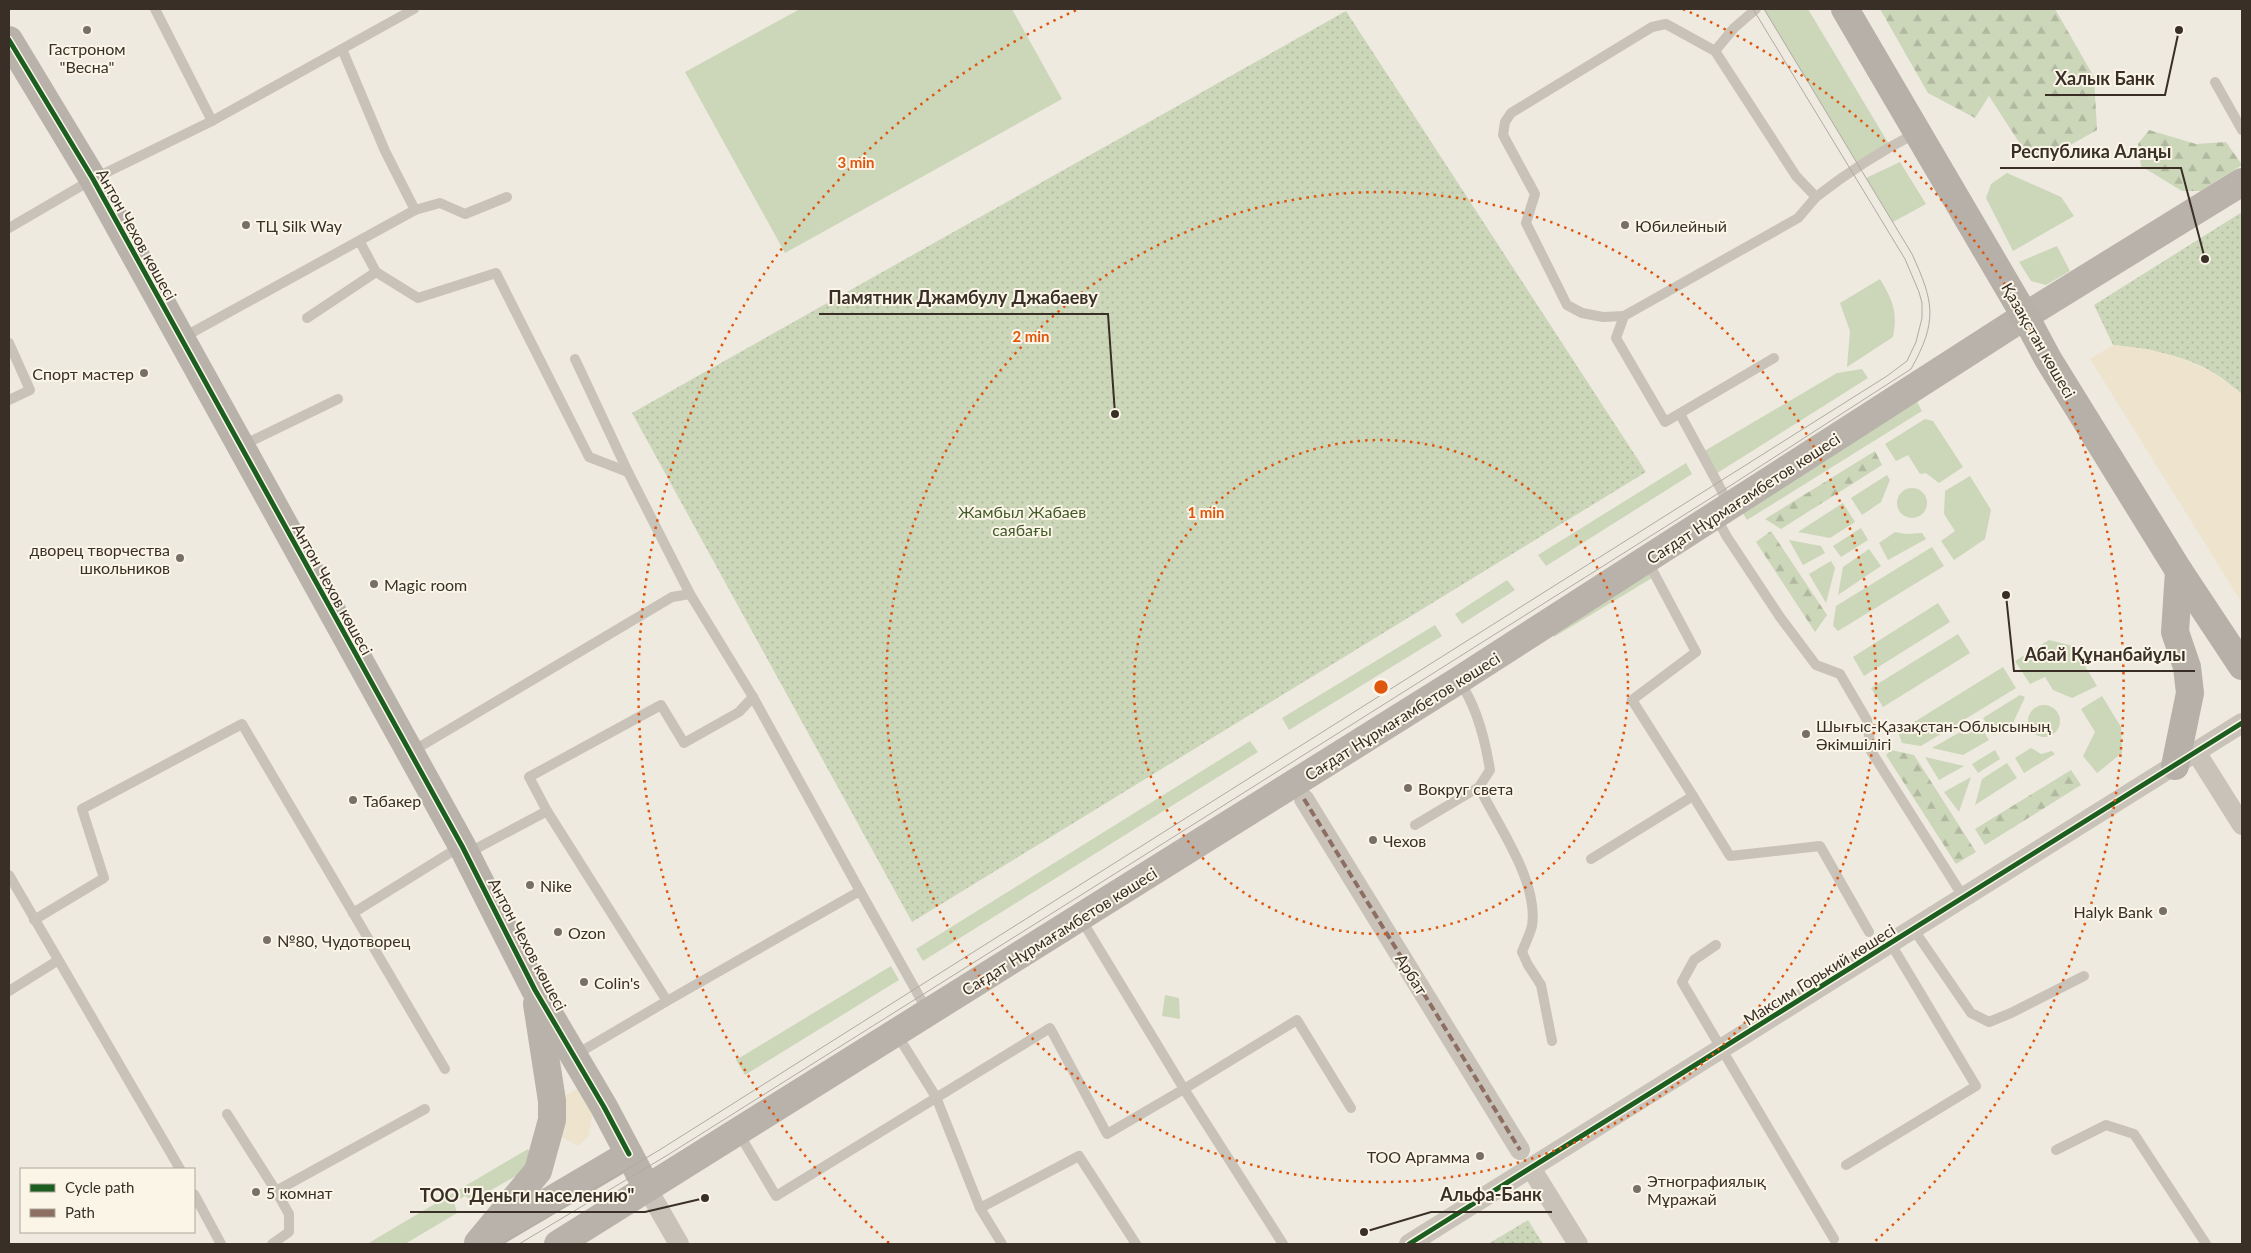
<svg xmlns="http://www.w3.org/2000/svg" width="2251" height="1253" font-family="Lato,sans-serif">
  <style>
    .grass { fill: #ccd6b9 }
    .forest { fill: url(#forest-firs) }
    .park { fill: url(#park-dots) }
    .plaza { fill: #eee4ce }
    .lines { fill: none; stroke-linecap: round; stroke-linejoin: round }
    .lane { stroke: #c8c2b9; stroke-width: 10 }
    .street { stroke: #c8c2b9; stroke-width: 20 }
    .secondary { stroke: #b8b2aa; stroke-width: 28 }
    .primary { stroke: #b6b0a8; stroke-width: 28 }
    .tram { stroke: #afaaa4; stroke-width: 1 }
    .quiet { stroke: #8d6e63; stroke-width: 4; stroke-dasharray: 8 4; stroke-linecap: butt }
    .cycleway-casing { stroke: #fbf5e7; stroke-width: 8 }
    .cycleway { stroke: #1b5e20; stroke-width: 5 }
    .ring { fill: none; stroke: #df570d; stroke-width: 2.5; stroke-dasharray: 2.5 5 }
    .poi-dot { fill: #787068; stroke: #fbf5e7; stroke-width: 2 }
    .labels { text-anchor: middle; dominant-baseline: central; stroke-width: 4; stroke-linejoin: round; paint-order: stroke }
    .poi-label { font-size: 16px; fill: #392f27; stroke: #fbf5e7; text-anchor: start }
    .street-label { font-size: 16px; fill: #392f27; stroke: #fbf5e7 }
    .park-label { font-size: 16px; fill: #415a28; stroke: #fbf5e7 }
    .centre { fill: #df570d; stroke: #fbf5e7; stroke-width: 2.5 }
    .ring-label { font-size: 15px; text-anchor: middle; font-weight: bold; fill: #df570d; stroke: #fbf5e7; stroke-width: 4; stroke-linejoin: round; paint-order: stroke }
    .leader { fill: none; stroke: #392f27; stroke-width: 2 }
    .callout-dot { fill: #392f27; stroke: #fbf5e7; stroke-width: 2 }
    .callout-label { font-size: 18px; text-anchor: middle; font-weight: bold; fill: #392f27; stroke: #fbf5e7; stroke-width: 4; stroke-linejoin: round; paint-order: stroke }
  </style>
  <defs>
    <pattern id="forest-firs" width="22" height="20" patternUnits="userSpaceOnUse" patternTransform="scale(1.25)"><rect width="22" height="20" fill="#ccd6b9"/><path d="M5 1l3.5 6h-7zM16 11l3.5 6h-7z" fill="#b0b89f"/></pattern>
    <pattern id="park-dots" width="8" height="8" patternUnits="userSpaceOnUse" patternTransform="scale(1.25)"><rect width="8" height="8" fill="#ccd6b9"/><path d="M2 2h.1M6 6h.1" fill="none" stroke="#b0b89f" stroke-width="1.8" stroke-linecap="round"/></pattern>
  </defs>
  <rect width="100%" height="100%" fill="#eeeae0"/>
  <!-- grass -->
  <g class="grass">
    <polygon points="800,9 1012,9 1062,99 785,253 685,72"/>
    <polygon points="1764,9 1808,9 1890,146 1859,166"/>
    <polygon points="1900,162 1926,204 1893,222 1866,178"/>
    <polygon points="2007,173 2061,197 2074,216 2013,251 1986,198 1991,184"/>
    <polygon points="2057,246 2070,271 2046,285 2031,281 2019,262"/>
    <path d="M1880,279C1893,301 1898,312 1893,337L1847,367L1850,331L1840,303Z"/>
    <polygon points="1862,369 1868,378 1714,475 1701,453 1837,373"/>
    <polygon points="1914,396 1922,411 1747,520 1739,507"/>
    <polygon points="1925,419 1933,421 1963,467 1939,483 1926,473 1920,474 1908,455 1896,461 1885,444"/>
    <polygon points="1686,463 1692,474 1546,566 1538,555"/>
    <polygon points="1887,475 1890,480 1881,502 1862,515 1851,498"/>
    <polygon points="1970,476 1991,510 1985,539 1954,560 1941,541 1955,531 1944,514 1945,491"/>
    <circle cx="1912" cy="503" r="15"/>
    <polygon points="1843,503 1855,522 1830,538 1798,532"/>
    <polygon points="1861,528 1868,540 1841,557 1833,546"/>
    <polygon points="1895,532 1906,534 1922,533 1926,539 1888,560 1879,543"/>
    <polygon points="1789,540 1821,546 1825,553 1803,565"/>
    <polygon points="1932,547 1944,566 1838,631 1833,626 1836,606"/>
    <polygon points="1869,549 1881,566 1838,595 1843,567"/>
    <polygon points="1831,561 1835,568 1826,603 1809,574"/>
    <polygon points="1644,566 1652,578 1554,637 1549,626"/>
    <polygon points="1507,580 1515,590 1462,624 1455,614"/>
    <polygon points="1938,603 1950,622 1864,676 1853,657"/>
    <polygon points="1435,625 1442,636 1289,730 1282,718"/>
    <polygon points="1958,634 1970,653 1883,707 1871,688"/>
    <polygon points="2049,640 2073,646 2097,686 2072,698 2053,690 2045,677 2030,684 2015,661"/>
    <polygon points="2003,667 2016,688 1921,746 1902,743 1898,732"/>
    <polygon points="2020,695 2025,697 2013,723 1994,735 1983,718"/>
    <polygon points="2102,696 2121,727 2122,753 2097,773 2083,756 2095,732 2081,709"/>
    <circle cx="2044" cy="721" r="16"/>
    <polygon points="1978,722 1989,740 1963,755 1932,748"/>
    <polygon points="1250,741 1258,752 923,961 916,949"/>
    <polygon points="2031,748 2041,754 2052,751 2055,754 2024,773 2015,758"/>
    <polygon points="1995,750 2000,759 1978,773 1972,764"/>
    <polygon points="1925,757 1964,766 1939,780"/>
    <polygon points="2007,763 2017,778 1975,805 1982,779"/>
    <polygon points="1971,777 1959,812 1944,792"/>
    <polygon points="891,966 899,980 745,1075 736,1060"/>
    <polygon points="1165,995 1179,998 1180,1019 1162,1016"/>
    <polygon points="528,1149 537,1164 472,1201 465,1196 454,1202 457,1213 405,1244 367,1244"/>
  </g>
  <!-- forest -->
  <g class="forest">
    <polygon points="1880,9 2055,9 2094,77 2097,130 2065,148 2028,156 1989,96 1975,118 1928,93"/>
    <polygon points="2149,130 2196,144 2226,142 2242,165 2201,191 2182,191 2141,166 2138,144"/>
    <polygon points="1875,451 1882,465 1781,529 1765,519"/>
    <polygon points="1771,531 1827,615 1815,632 1756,542"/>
    <polygon points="1891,750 1914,755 1976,852 1956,864 1886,755"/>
    <polygon points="2071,770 2081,785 1985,845 1975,829"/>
  </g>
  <!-- park -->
  <g class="park">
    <polygon points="1346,11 1646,472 912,922 632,413"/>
    <path d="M2242,212V394C2233,387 2224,379 2214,373C2184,355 2148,349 2113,345L2094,305Z"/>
    <polygon points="1528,1220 1543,1244 1488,1244"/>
  </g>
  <!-- plaza -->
  <g class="plaza">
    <polygon points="2113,345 2148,349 2181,358 2214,373 2242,394 2242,603 2090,359"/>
    <polygon points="580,1087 592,1115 589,1136 578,1146 558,1135 561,1098"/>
  </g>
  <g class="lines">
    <!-- lane -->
    <g class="lane">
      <polyline points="155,9 212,121"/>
      <polyline points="1756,9 1734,28 1715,51 1796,176 1816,197 1798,218 1624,316 1616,338 1665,422 1774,358"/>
      <polyline points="2215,82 2242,130"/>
      <path d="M1816,197C1848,172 1881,151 1916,133"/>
      <polyline points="415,210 440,203 465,214 507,197"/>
      <polyline points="9,228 93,179 212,121 414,9"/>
      <polyline points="360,242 376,272 418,298 496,273 589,457 628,472"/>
      <polyline points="1624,316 1603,317 1582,313 1567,305 1526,223 1535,194 1503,135 1505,122 1511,113 1652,27 1666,24 1715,51"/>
      <polyline points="307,318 376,272"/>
      <polyline points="182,338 415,210 385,151 342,49"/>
      <polyline points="9,343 30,390 9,400"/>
      <polyline points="575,359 628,472 690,594 753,697 860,891"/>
      <polyline points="1680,414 1730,506"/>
      <polyline points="241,446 338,399"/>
      <polyline points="1716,517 1727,537 1780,617 1816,665 1840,674 1867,720 1871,751 1964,898"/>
      <path d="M1459,681C1477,706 1485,739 1490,770L1479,787C1498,826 1539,882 1532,926C1530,934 1525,944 1522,952L1528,965L1541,985L1552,1041"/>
      <polyline points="411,752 672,597 690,594"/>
      <polyline points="1693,796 1730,856 1820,846 1869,932"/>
      <polyline points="547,811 529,777 661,705 684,743 739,712 753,697"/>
      <polyline points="1415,825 1479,787"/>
      <polyline points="468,853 547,811 667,1001 860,891 928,1012"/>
      <polyline points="1591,859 1693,796 1632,700 1696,652 1647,560"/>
      <polyline points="9,875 180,1169"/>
      <polyline points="353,913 461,846"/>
      <polyline points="34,920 104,878 82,809 242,724 445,1069"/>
      <polyline points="1914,930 1971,1013 1989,1022 2011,1013 2084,976"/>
      <polyline points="1716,945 1694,960 1682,982 1834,1239"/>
      <polyline points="9,991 57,961"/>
      <polyline points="896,1033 936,1097 980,1208 1079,1156 1136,1244"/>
      <polyline points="575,1055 667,1001"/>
      <polyline points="227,1114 276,1191 289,1214 289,1232 272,1244"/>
      <polyline points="738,1132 776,1196 1050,1028 1107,1134 1184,1089 1081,919"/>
      <polyline points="2056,1150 2106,1125 2134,1134 2206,1244"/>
      <polyline points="1846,1165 1976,1086 1891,944"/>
      <polyline points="276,1191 425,1109"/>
      <polyline points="194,1194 221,1244"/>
      <polyline points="980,1208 1002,1244"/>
      <polyline points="1283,1244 1184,1089 1297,1020 1351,1108"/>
    </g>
    <!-- street -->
    <g class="street">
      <polyline points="2196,752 2242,825"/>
      <polyline points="1304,799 1520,1150"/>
      <polyline points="1531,1168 1578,1244"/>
      <polyline points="647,1188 679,1244"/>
      <polyline points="1409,1244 2242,723"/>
    </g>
    <!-- secondary -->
    <g class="secondary">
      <polyline points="9,40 93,179 462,846 535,990 604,1107 647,1188"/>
      <polyline points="495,1233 629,1154"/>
      <polyline points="478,1243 538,1171 552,1120 552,1101 537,1004"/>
      <polyline points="558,1244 1459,680 2025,316 2242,182"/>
    </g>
    <!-- primary -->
    <g class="primary">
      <polyline points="1845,9 2025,316 2048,359 2179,571 2242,666"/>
      <polyline points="2175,766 2190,693 2187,667 2175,632 2179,571"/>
    </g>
    <!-- tram -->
    <g class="tram">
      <polyline points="502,1244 661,1149 1887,376 1907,361 1916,342 1922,318 1922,303 1919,292 1905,259 1753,9"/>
      <path d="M519,1244L666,1156L1256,785L1722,491L1911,369C1938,321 1934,302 1912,254L1764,9"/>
    </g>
    <!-- quiet -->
    <polyline class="quiet" points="1304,799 1520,1150"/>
    <!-- cycleway casing -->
    <g class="cycleway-casing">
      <g id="cycleway">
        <polyline points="9,40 93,179 462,846 535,990 604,1107 629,1154"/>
        <polyline points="1409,1244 2242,723"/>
      </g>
    </g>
    <!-- cycleway -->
    <use href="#cycleway" class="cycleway"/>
  </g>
  <!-- distance rings -->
  <g class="ring">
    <circle cx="1381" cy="687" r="247"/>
    <circle cx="1381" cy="687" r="495"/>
    <path d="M889 1243A742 742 0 0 1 1079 9M1683 9A742 742 0 0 1 1873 1243"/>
  </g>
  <!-- markers -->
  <g class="poi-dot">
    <circle cx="87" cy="30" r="5"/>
    <circle cx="246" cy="225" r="5"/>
    <circle cx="1625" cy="225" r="5"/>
    <circle cx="144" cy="373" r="5"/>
    <circle cx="180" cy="558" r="5"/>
    <circle cx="374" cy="584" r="5"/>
    <circle cx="1806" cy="734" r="5"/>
    <circle cx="1408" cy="788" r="5"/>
    <circle cx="353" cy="800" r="5"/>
    <circle cx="1373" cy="840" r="5"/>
    <circle cx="530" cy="885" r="5"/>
    <circle cx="2163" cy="911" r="5"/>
    <circle cx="558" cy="932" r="5"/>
    <circle cx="267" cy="940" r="5"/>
    <circle cx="584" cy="982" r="5"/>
    <circle cx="1480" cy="1156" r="5"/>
    <circle cx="1637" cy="1189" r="5"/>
    <circle cx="256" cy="1192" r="5"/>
  </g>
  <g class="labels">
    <!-- poi labels -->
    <g class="poi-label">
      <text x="87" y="48" text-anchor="middle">Гастроном<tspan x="87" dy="18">"Весна"</tspan></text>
      <text x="256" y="225">ТЦ Silk Way</text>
      <text x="1635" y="225">Юбилейный</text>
      <text x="134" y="373" text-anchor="end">Спорт мастер</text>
      <text x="170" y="549" text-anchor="end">дворец творчества<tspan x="170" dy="18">школьников</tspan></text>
      <text x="384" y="584">Magic room</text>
      <text x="1816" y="725">Шығыс-Қазақстан-Облысының<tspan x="1816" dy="18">Әкімшілігі</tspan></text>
      <text x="1418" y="788">Вокруг света</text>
      <text x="363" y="800">Табакер</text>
      <text x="1383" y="840">Чехов</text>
      <text x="540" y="885">Nike</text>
      <text x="2153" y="911" text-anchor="end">Halyk Bank</text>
      <text x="568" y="932">Ozon</text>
      <text x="277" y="940">№80, Чудотворец</text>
      <text x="594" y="982">Colin's</text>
      <text x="1470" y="1156" text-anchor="end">ТОО Аргамма</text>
      <text x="1647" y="1180">Этнографиялық<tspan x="1647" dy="18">Мұражай</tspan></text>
      <text x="266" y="1192">5 комнат</text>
    </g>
    <!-- street labels -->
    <g class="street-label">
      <text transform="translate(137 234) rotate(61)">Антон Чехов көшесі</text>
      <text transform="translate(2039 340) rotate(60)">Қазақстан көшесі</text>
      <text transform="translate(1743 498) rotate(-33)">Сағдат Нұрмағамбетов көшесі</text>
      <text transform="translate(333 589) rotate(61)">Антон Чехов көшесі</text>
      <text transform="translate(1402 716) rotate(-32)">Сағдат Нұрмағамбетов көшесі</text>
      <text transform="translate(1059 931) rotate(-32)">Сағдат Нұрмағамбетов көшесі</text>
      <text transform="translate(528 944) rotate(62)">Антон Чехов көшесі</text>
      <text transform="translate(1412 974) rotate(58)">Арбат</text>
      <text transform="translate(1819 974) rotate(-32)">Максим Горький көшесі</text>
    </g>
    <!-- park labels -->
    <g class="park-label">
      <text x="1022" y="511">Жамбыл Жабаев<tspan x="1022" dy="18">саябағы</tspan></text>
    </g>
  </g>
  <circle cx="1381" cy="687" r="8" class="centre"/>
  <g class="ring-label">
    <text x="856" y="168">3 min</text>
    <text x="1031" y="342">2 min</text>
    <text x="1206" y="518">1 min</text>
  </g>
  <!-- callouts -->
  <path class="leader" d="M2179 30L2165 95H2045M2205 259L2181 168H2000M1115 414L1108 314H819M2006 595L2014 671H2195M1364 1232L1431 1212H1552M705 1198L645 1212H410"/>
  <g class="callout-dot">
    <circle cx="2179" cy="30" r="5"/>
    <circle cx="2205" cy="259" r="5"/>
    <circle cx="1115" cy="414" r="5"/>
    <circle cx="2006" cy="595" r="5"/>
    <circle cx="1364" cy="1232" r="5"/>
    <circle cx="705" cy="1198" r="5"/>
  </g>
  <g class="callout-label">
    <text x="2105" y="85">Халык Банк</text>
    <text x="2091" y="158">Республика Алаңы</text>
    <text x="963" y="304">Памятник Джамбулу Джабаеву</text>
    <text x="2105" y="661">Абай Құнанбайұлы</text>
    <text x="1491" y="1201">Альфа-Банк</text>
    <text x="527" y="1202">ТОО "Деньги населению"</text>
  </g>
  <!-- border -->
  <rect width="2251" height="1253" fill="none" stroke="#392f27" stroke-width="20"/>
  <!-- legend -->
  <rect x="20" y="1168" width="175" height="65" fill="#fbf5e7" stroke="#ada69a"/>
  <rect x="30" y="1184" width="25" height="8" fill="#1b5e20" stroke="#ada69a"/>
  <text x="65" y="1193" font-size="15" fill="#392f27">Cycle path</text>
  <rect x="30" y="1209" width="25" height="8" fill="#8d6e63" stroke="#ada69a"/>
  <text x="65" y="1218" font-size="15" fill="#392f27">Path</text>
</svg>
